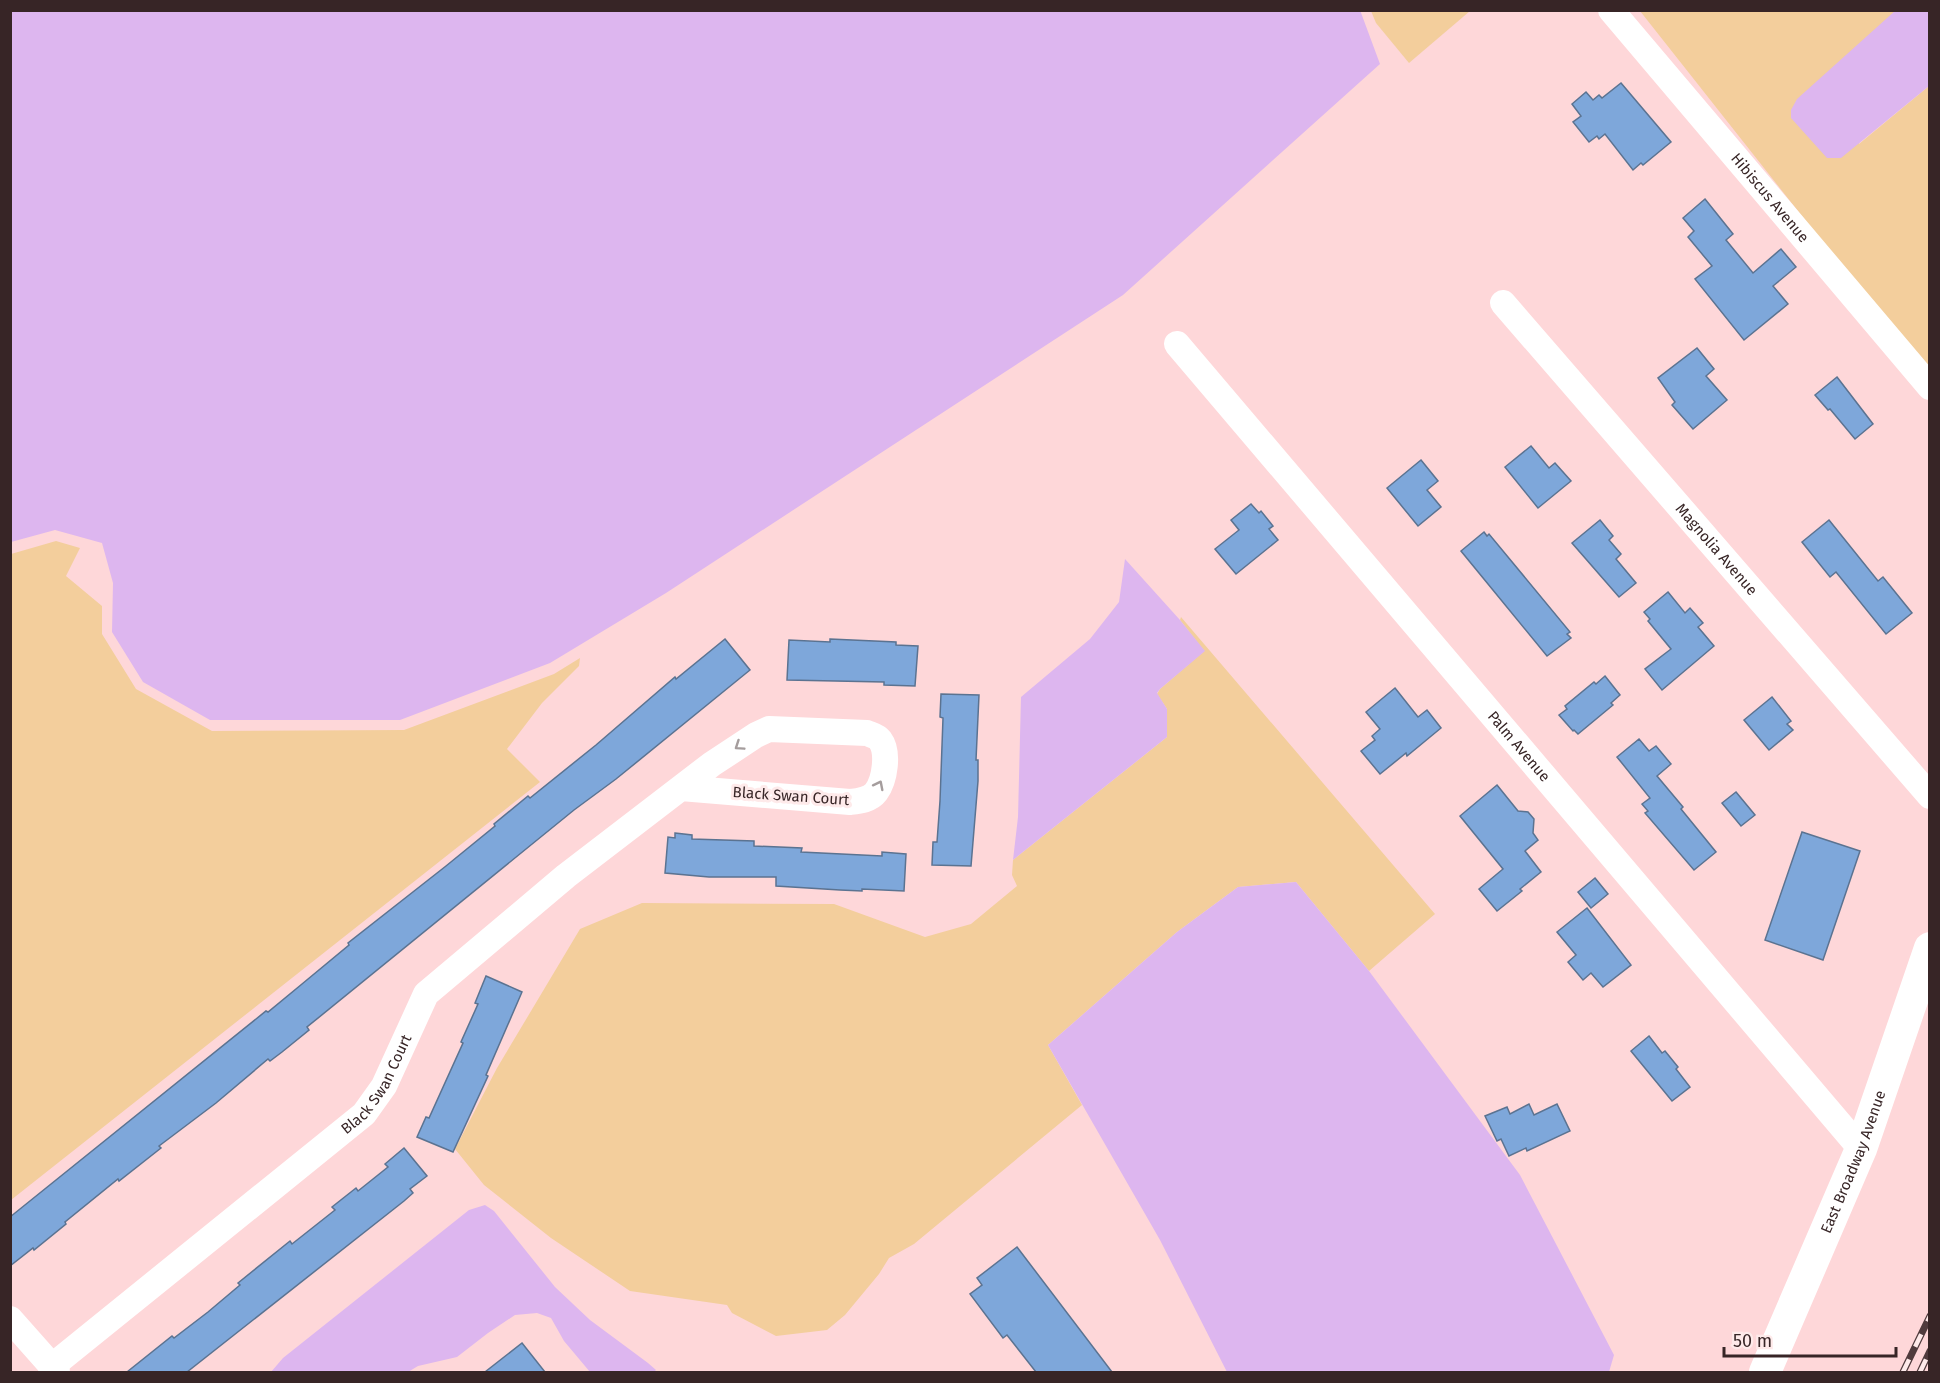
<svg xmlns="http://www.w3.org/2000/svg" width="1940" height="1383" font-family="'Fira Sans',sans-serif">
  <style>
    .green { fill: #f3ce9c }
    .water { fill: #ddb6ef }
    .building { fill: #7ea7da; stroke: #5b7391; stroke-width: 1.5 }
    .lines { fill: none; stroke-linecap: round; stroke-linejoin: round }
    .minor { stroke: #fff; stroke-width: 26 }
    .major { stroke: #fff; stroke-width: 32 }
    .rail-casing { stroke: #503b3d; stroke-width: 7 }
    .rail { stroke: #feeaea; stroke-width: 4.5; stroke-dasharray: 14; stroke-linecap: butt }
    .oneway { stroke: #a59d9d }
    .labels { text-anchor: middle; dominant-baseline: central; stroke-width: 6; stroke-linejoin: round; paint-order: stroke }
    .street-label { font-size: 15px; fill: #372526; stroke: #feeaea }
  </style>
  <rect width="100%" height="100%" fill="#fed7d9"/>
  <!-- green -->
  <g class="green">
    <polygon points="1371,11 1371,10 1470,11 1409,63 1376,23"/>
    <polygon points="1640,11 1896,11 1875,30 1859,144 1929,86 1929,368 1824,244"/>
    <polygon points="56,541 80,548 66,576 102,606 102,634 136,689 212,731 404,730 554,674 580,658 579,666 542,703 507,749 540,782 11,1200 11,554"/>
    <polygon points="1181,617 1435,914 1369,971 1296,882 1238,887 1177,932 1048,1045 1082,1105 914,1244 889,1258 879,1274 845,1315 827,1330 776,1336 732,1313 727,1305 630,1291 551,1238 484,1185 455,1149 497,1068 580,929 642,903 834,904 925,937 971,924 1017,886 1012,875 1013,860 1167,737 1167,709 1157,694 1160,689 1204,651 1180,620"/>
  </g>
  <!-- water -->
  <g class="water">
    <polygon points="11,10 1360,10 1380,64 1123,295 666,593 550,663 400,720 210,720 143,682 112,632 113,583 102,543 55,530 11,542"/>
    <polygon points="1896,10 1929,11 1929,86 1841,158 1827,158 1791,118 1791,110 1797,99"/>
    <polygon points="1125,559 1180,620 1205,651 1160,689 1157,693 1167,709 1167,737 1013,860 1018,817 1021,697 1090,639 1119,602"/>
    <polygon points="1296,882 1369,971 1520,1175 1614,1355 1609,1372 1227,1372 1160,1240 1048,1045 1177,932 1238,887"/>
    <polygon points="485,1205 494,1211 555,1287 590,1320 648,1363 656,1370 654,1372 590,1372 564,1341 551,1318 537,1313 515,1315 488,1333 457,1357 418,1366 408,1372 271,1372 283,1358 469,1210"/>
  </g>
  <!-- building -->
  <g class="building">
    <polygon points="1621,83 1671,142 1643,165 1641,163 1633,170 1605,134 1599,139 1597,136 1589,142 1573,122 1581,116 1572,104 1586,92 1593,100 1599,95 1602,98"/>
    <polygon points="1705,199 1733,234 1726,240 1753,273 1781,249 1796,267 1773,286 1788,304 1744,340 1695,279 1712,266 1688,237 1694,231 1683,218"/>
    <polygon points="1697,348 1714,369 1706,376 1727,400 1693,429 1672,405 1675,402 1658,378"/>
    <polygon points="1837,377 1873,424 1855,439 1830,409 1828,410 1815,395"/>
    <polygon points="1531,446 1549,468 1555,463 1571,481 1538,508 1505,467"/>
    <polygon points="1421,460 1438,481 1427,490 1441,507 1418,526 1387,488"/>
    <polygon points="1251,504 1259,513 1261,511 1273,526 1269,529 1278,540 1236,574 1215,549 1239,530 1231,520"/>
    <polygon points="1600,520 1613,536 1609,540 1621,554 1616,559 1636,583 1619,597 1572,543"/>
    <polygon points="1829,520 1878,581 1883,577 1912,613 1886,634 1836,572 1830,577 1802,542"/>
    <polygon points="1484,532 1487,536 1489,534 1570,632 1567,634 1571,638 1547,656 1461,551"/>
    <polygon points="1668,592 1685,613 1690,608 1703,623 1698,627 1714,646 1662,690 1645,669 1671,649 1648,621 1650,619 1644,612"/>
    <polygon points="725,639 750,670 616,779 574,810 307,1027 309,1030 282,1052 270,1061 268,1059 216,1103 159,1146 161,1148 119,1181 118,1179 65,1222 66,1224 34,1250 33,1248 10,1266 10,1217 266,1011 268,1012 302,984 349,945 348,943 446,866 495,826 494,824 528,796 530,798 596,745 675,677 676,679"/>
    <polygon points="830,639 896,642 896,645 918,646 915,686 884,685 884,682 787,680 789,640 830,642"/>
    <polygon points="1605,676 1620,695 1611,703 1613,705 1578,734 1574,730 1573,731 1559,715 1567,709 1565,706 1594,682 1596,684"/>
    <polygon points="1395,688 1418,717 1427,710 1441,728 1407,756 1406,753 1380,774 1361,751 1375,740 1372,736 1380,729 1366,712"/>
    <polygon points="941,694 979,695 976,760 978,760 978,781 971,866 932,865 933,842 937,842 940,801 943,718 940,717"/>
    <polygon points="1772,697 1791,721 1787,724 1793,730 1769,750 1744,720"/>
    <polygon points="1639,739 1649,751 1656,746 1671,764 1657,776 1683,807 1681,809 1716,852 1694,870 1645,813 1648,811 1642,804 1650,798 1617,757"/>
    <polygon points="1497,785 1518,811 1528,812 1534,819 1533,833 1538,840 1525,851 1541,872 1520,889 1522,891 1497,911 1479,889 1503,869 1460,816"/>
    <polygon points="1736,792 1755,815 1741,826 1722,803"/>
    <polygon points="1802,832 1860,851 1823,960 1765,940"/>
    <polygon points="675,833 692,835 692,839 754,841 754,846 802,848 801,852 882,856 882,852 906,854 904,891 862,889 862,891 840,890 776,886 776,877 709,877 665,873 668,837 675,838"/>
    <polygon points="1595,878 1608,894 1591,908 1578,892"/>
    <polygon points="1587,908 1631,965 1603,987 1591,973 1583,980 1568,962 1576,955 1557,932"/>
    <polygon points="486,976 522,992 486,1075 488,1076 453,1152 417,1137 426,1117 429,1118 463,1043 461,1042 478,1004 475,1003"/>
    <polygon points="1649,1036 1662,1053 1665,1051 1678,1067 1676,1069 1690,1087 1672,1101 1631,1051"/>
    <polygon points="1529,1104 1534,1115 1557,1104 1570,1131 1527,1151 1526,1148 1509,1156 1501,1139 1497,1141 1485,1116 1507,1107 1510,1114"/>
    <polygon points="404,1148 427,1176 410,1189 413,1193 404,1201 187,1372 127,1372 172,1336 174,1338 208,1312 240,1285 238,1283 290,1241 292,1244 335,1210 332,1207 356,1188 358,1191 388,1167 385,1164"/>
    <polygon points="1017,1247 1112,1372 1036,1372 1007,1335 1003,1338 970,1294 982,1285 977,1278"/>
    <polygon points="522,1343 545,1372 485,1372"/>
  </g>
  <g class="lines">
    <!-- minor -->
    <g class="minor">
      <path id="s1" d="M1611,10L1930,387"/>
      <path id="s2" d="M1503,303L1930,796"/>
      <path id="s3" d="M1177,344L1861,1149"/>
      <polyline points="10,1319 57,1372"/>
      <path id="s4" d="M51,1367L364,1114L384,1086L426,994L566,876L712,764L756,735L769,729L867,733C872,735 877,736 880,740C889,752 885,780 876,792C870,800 859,801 850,802L681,788"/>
    </g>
    <!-- major -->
    <path class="major" id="s5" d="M1765,1372L1861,1149L1930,948"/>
    <!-- rail casing -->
    <g class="rail-casing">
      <g id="rail">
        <polyline points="1903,1372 1930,1316"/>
        <polyline points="1920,1372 1930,1351"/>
      </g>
    </g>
    <!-- rail -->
    <use href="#rail" class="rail"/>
  </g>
  <!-- one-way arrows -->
  <defs><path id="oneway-chevron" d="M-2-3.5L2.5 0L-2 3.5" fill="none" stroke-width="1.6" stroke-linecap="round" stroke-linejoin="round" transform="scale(1.5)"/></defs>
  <g class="oneway">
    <use href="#oneway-chevron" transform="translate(739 746) rotate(146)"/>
    <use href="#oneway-chevron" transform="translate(879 785) rotate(-63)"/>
  </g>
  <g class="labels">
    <!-- street labels -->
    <g class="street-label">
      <text stroke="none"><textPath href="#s1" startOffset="246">Hibiscus Avenue</textPath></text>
      <text stroke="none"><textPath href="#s2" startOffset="326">Magnolia Avenue</textPath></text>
      <text stroke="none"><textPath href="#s3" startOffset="528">Palm Avenue</textPath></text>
      <text transform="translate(791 796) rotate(4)">Black Swan Court</text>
      <text stroke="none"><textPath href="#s4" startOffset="434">Black Swan Court</textPath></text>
      <text stroke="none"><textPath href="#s5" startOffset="228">East Broadway Avenue</textPath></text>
    </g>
  </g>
  <!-- border -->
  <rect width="1940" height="1383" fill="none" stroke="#372526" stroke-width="24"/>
  <!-- scale -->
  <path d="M1724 1347v9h172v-9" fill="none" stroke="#372526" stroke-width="3"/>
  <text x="1733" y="1347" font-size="18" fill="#372526" stroke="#feeaea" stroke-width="4.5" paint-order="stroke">50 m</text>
</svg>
